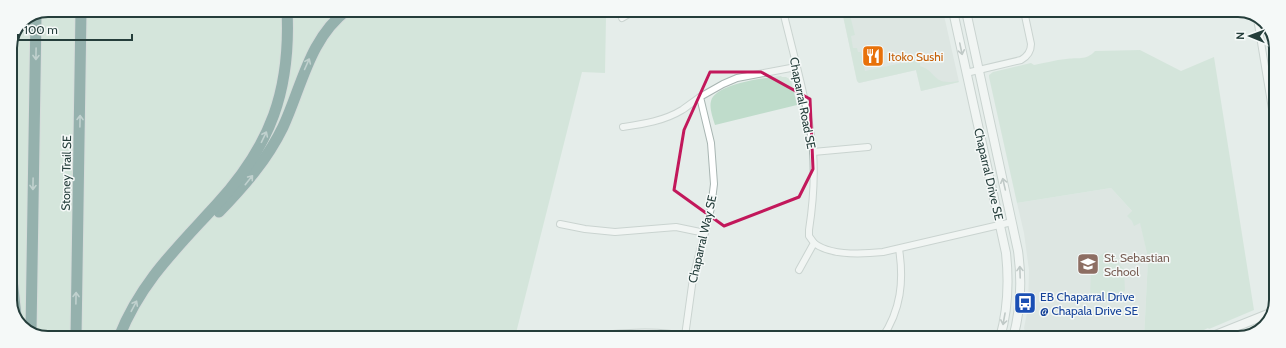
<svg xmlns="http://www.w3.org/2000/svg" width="1286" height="348" font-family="Cabin,sans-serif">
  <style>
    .built { fill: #d3ddda }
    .green { fill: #bfdccb }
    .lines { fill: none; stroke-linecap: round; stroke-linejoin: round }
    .minor-casing { stroke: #a8b5b2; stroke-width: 8 }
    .tertiary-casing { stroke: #a8b5b2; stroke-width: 10 }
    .motorway-casing { stroke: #c2c9c8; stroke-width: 13 }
    .minor { stroke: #fff; stroke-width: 6 }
    .tertiary { stroke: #fff; stroke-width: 8 }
    .motorway { stroke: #336865; stroke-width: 11 }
    .oneway { stroke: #929e9d }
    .oneway2 { stroke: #94b0ae }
    .marked { fill: none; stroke: #c2185b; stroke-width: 3; stroke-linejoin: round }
    .labels { text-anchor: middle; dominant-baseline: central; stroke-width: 3; stroke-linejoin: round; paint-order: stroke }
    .food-label { font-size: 12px; fill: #c56008; stroke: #f5f9f8; text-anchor: start }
    .street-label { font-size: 12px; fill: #253e3b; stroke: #f5f9f8 }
    .education-label { font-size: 12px; fill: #785e54; stroke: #f5f9f8; text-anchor: start }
    .transit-label { font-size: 12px; fill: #164399; stroke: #f5f9f8; text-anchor: start }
    .rim { fill: none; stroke: #253e3b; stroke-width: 2 }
  </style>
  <rect width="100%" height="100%" fill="#e5edea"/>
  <!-- built -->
  <g class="built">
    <polygon points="842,11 943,11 959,82 921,91 916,70 859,83 857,81"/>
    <polygon points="1111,188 1140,220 1148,258 1144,338 1041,338 1028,335 1025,332 1024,328 1028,308 1029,270 1024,233 1017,203"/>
  </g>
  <!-- green -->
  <g class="green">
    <polygon points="48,10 610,11 609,18 606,18 605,73 582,72 515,337 39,337 20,325 10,304 10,48 21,21"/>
    <path d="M842,11H849L855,35L851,36L853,48H857L858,52H861L865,71L920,59H921L920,66C937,71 932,86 958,81L959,82L921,91L916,70L859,83L857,81Z"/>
    <path d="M1140,50L1181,71L1214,57L1254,310L1209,329L1208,328L1204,330L1189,335L1188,334L1178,336V338H1144L1148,258L1140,223L1134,226L1132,221L1127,216L1132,211L1111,188L1017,203L989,77V75L993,72L1031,63L1034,65C1045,63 1055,60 1066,59C1077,57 1086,61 1095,51Z"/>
    <path d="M781,76L782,77H786L791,80L797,105L715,125C713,118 709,108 711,101C716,83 765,78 781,76Z"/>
    <polygon points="1106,251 1112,256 1116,258 1119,264 1124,269 1125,291 1112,297 1108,297 1108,299 1090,299 1091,263"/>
  </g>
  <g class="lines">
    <!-- minor casing -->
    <g class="minor-casing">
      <g id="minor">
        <path d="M783,11C794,57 808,104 813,151C815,178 813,204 809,230V236L814,243L799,270"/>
        <polyline points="622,18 634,11"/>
        <polyline points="1257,18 1276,133"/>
        <path d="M966,73L1021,60C1028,56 1031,51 1031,44L1024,11"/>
        <path d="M623,127C643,124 664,121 682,110C688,106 694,101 700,97"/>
        <polyline points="813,152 868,147"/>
        <polyline points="560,224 585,229 615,232 676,227 705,233"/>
        <path d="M814,243C830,256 864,254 883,252L1012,222"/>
        <polyline points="685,336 693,278 711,208 714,184 711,143 700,97 723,84 737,78 796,67"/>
        <path d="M571,337C610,335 651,328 689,337"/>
        <path d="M882,338C901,310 904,281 899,249"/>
      </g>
    </g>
    <!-- tertiary casing -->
    <g class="tertiary-casing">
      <g id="tertiary">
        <path d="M953,11L1006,253C1009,281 1008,310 1000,338"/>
        <path d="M966,11L1018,251C1022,280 1021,309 1013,338"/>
        <polyline points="1208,338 1273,312"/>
      </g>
    </g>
    <!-- motorway casing -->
    <g class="motorway-casing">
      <g id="motorway">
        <path d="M219,212C244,186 267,160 283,127C302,86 309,39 347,10"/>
        <polyline points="10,261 16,316"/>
        <polyline points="31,332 36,15"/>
        <polyline points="76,337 81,10"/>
        <path d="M119,337C141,281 178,247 217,204C271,145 291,90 287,10"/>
      </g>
    </g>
    <!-- minor -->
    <use href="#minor" class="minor"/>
    <!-- tertiary -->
    <use href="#tertiary" class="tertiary"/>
    <!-- motorway -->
    <use href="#motorway" class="motorway"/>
  </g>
  <!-- one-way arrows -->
  <defs><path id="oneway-shaft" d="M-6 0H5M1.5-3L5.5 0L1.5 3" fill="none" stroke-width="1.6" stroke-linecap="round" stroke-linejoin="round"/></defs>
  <g class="oneway">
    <use href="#oneway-shaft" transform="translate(961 49) rotate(78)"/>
    <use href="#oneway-shaft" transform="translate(1004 184) rotate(-103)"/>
    <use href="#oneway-shaft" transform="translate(1020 272) rotate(-92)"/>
    <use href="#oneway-shaft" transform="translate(1004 319) rotate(100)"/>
  </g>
  <g class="oneway2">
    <use href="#oneway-shaft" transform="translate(36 54) rotate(91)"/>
    <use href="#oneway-shaft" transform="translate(307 64) rotate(-66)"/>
    <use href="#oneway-shaft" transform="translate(80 121) rotate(-89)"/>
    <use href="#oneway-shaft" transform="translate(264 137) rotate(-64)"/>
    <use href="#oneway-shaft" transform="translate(249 180) rotate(-51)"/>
    <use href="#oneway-shaft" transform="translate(33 184) rotate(91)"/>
    <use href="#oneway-shaft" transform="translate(76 298) rotate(-89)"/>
    <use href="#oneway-shaft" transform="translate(134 306) rotate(-62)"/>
  </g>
  <!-- marked area -->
  <path d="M0 0H1286V348H0ZM710,72H761L810,99L813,169L799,197L724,226L674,190L684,130Z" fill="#e5edea" fill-opacity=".55" fill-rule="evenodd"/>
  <path class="marked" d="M710,72H761L810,99L813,169L799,197L724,226L674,190L684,130Z"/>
  <!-- icons -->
  <defs>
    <g id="restaurant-square" transform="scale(1.15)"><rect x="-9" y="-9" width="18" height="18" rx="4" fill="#e8710a" stroke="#f5f9f8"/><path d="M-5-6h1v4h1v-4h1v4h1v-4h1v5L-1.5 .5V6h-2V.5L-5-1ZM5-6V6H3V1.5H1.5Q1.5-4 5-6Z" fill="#fff"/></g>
    <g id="school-square" transform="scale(1.15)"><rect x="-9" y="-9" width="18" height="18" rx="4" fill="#8d6e63" stroke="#f5f9f8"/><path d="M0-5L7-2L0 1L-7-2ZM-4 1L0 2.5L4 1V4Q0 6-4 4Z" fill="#fff"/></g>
    <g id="bus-square" transform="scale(1.15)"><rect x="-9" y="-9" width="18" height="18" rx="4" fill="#1a4fb4" stroke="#f5f9f8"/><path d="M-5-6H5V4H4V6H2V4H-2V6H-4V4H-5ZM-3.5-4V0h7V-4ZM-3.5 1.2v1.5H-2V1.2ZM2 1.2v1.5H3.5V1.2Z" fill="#fff"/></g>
  </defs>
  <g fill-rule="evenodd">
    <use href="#restaurant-square" x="873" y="56"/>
    <use href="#school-square" x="1088" y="264"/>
    <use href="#bus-square" x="1025" y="303"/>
  </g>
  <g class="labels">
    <!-- food labels -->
    <g class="food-label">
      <text x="888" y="56">Itoko Sushi</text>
    </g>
    <!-- street labels -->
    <g class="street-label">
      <text transform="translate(803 103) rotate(79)">Chaparral Road SE</text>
      <text transform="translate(66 173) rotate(-89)">Stoney Trail SE</text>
      <text transform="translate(989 174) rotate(77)">Chaparral Drive SE</text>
      <text transform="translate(702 239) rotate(-77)">Chaparral Way SE</text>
    </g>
    <!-- education labels -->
    <g class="education-label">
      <text x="1104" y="257">St. Sebastian<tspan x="1104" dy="14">School</tspan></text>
    </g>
    <!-- transit labels -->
    <g class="transit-label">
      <text x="1040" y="296">EB Chaparral Drive<tspan x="1040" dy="14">@ Chapala Drive SE</tspan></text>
    </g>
  </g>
  <!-- crop -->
  <path d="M0 0H1286V348H0ZM48 17H1238A31 31 0 0 1 1269 48V300A31 31 0 0 1 1238 331H48A31 31 0 0 1 17 300V48A31 31 0 0 1 48 17Z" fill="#f5f9f8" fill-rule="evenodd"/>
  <path class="rim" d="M48 17H1238A31 31 0 0 1 1269 48V300A31 31 0 0 1 1238 331H48A31 31 0 0 1 17 300V48A31 31 0 0 1 48 17Z"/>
  <!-- north arrow -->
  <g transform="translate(1250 36) rotate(271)" stroke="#f5f9f8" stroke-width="3" paint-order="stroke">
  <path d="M0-3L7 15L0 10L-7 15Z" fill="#253e3b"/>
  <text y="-6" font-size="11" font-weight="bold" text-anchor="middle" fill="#253e3b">N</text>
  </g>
  <!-- scale -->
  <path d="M18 34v6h114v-6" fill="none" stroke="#253e3b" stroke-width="2"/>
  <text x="24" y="34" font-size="12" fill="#253e3b" stroke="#f5f9f8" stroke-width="3" paint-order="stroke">100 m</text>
</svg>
